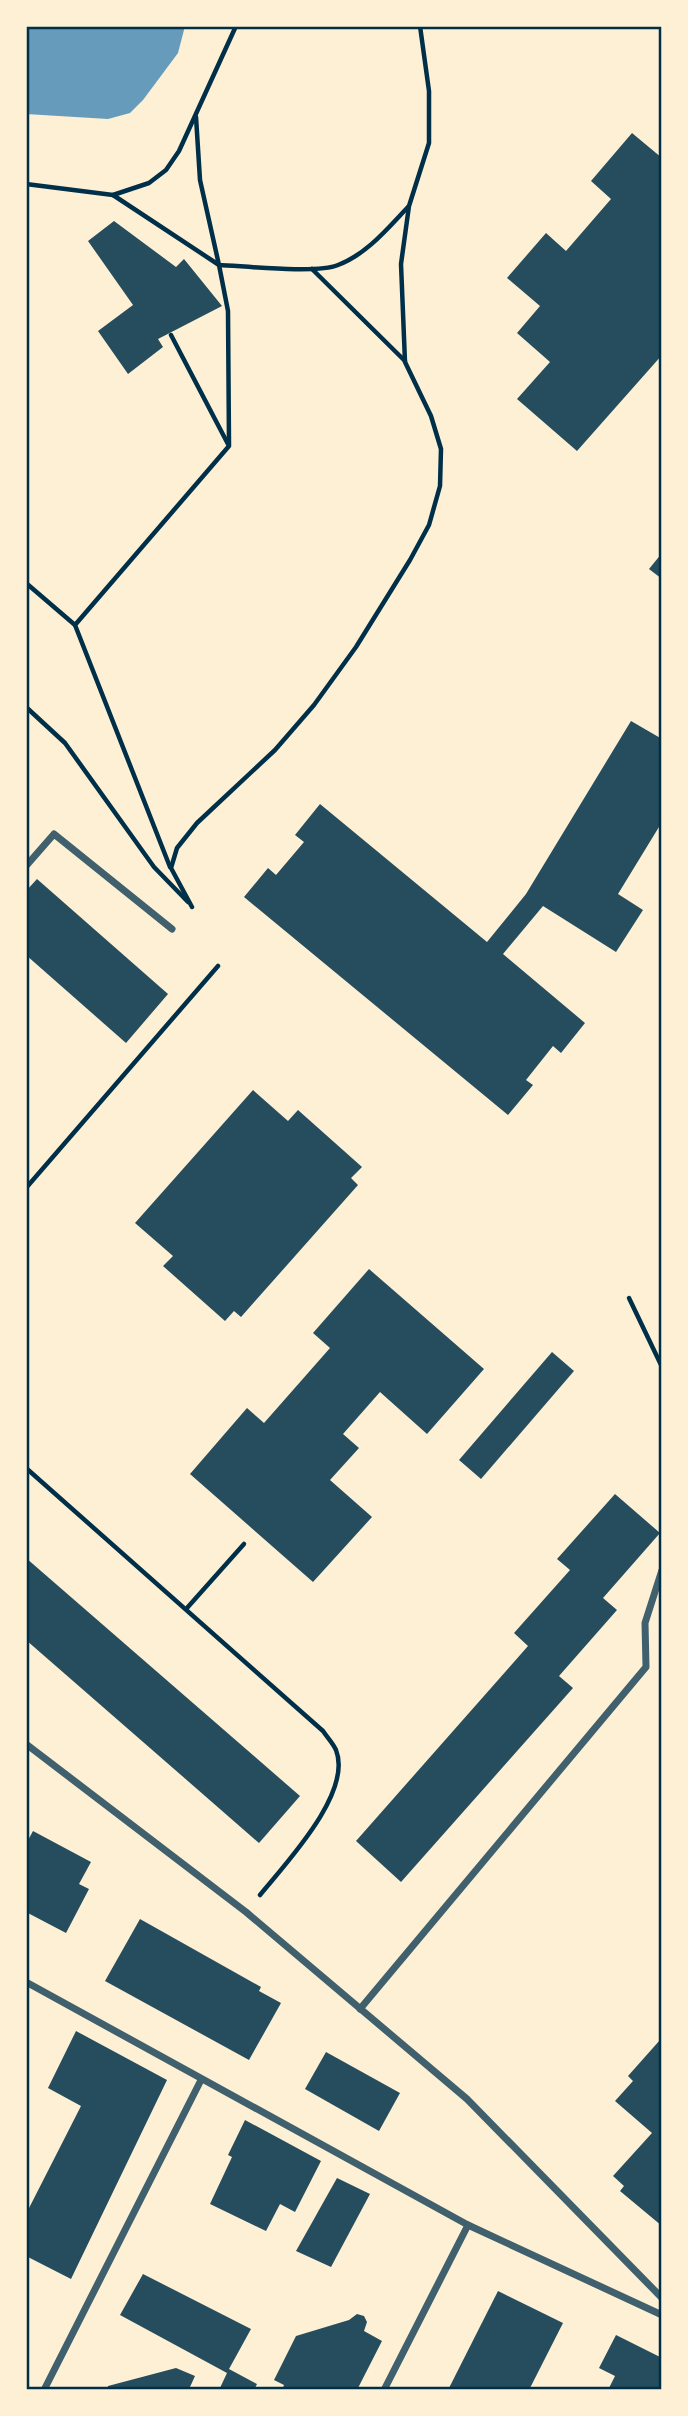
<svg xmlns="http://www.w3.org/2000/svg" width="688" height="2416" font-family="Arial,sans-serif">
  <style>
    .water { fill: #669bbc }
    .building { fill: #264d5e }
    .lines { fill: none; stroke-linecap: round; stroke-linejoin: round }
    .path { stroke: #003049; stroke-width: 4.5 }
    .minor { stroke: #3f606c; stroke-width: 7 }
    .neatline { fill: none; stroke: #003049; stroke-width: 2.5 }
  </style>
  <rect width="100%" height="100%" fill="#fdf0d5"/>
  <!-- water -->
  <polygon class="water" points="26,26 185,26 178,53 143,100 130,113 108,119 26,114"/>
  <!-- building -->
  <g class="building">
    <polygon points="632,133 662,158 662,355 577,451 517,399 550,362 517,333 540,306 507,278 546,233 566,251 611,199 591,181"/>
    <polygon points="114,221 176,267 184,259 222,306 158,339 163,347 128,374 98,331 133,305 88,241"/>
    <polygon points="662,553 662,579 649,569"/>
    <polygon points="631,721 662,739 662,822 618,894 643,910 616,952 543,906 503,954 585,1023 561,1053 553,1046 526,1080 533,1085 508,1115 244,897 268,868 276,875 304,842 295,835 320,804 487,942 526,894"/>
    <polygon points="37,879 168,994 126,1043 26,955 26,891"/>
    <polygon points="253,1090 288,1121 298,1110 362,1167 351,1178 358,1185 241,1317 234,1311 225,1321 163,1266 173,1256 135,1223"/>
    <polygon points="369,1269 484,1369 427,1434 380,1392 343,1434 359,1448 330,1480 372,1517 313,1582 190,1474 247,1408 264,1423 330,1348 313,1333"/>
    <polygon points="552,1352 574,1371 481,1479 459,1460"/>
    <polygon points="615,1494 660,1533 603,1598 617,1610 559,1676 573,1688 401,1882 356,1841 528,1646 514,1633 570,1570 557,1559"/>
    <polygon points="26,1558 300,1796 259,1843 26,1640"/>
    <polygon points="33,1831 91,1862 79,1884 89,1889 66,1933 26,1912 26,1844"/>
    <polygon points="140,1919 261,1987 259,1991 281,2003 249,2060 105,1981"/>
    <polygon points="76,2031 167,2080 71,2279 26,2256 26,2214 81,2106 48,2088"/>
    <polygon points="660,2040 662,2042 662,2226 620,2191 624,2186 613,2176 652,2133 615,2101 633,2081 628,2076"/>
    <polygon points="326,2052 400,2093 379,2131 305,2089"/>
    <polygon points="245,2120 321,2161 295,2212 280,2204 266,2231 210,2204 232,2157 228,2155"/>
    <polygon points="337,2178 370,2194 331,2267 296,2251"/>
    <polygon points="143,2274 251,2329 229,2369 257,2384 254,2390 219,2390 227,2373 120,2315"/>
    <polygon points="498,2291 563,2323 529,2390 448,2390"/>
    <polygon points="357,2314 364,2316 367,2322 364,2331 382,2341 357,2390 282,2390 284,2385 274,2380 296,2336 349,2320"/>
    <polygon points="616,2335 662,2358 662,2390 608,2390 615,2376 599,2368"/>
    <polygon points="176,2368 195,2376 190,2387 196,2390 107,2390 108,2386"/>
  </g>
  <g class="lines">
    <!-- path -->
    <g class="path">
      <path d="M196,117L200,180L219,265C244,266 317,274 338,265C367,254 388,228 408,207"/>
      <polyline points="26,184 113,195 149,183 166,170 179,151 236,26"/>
      <polyline points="113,195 219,265 228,311 229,445"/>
      <polyline points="312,269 405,361"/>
      <polyline points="26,583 75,625"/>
      <polyline points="26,707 65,743 154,867 188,902"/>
      <polyline points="170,867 75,625 229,446 171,335"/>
      <polyline points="192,907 171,868 177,848 197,823 275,750 314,705 356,647 410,560 429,525 440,486 441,449 431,416 405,362 401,264 409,206 429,143 429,91 420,26"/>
      <polyline points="26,1188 218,966"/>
      <polyline points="629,1298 662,1367"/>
      <path d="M26,1468L323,1731C327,1737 333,1743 336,1750C353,1793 285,1864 260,1895"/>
      <polyline points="187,1608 244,1544"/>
    </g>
    <!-- minor -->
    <g class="minor">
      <polyline points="26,866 54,834 172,929"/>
      <polyline points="26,1744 246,1912 467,2099 662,2298"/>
      <polyline points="26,1982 468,2225 662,2315"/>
      <polyline points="360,2009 646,1667 645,1623 662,1570"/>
      <polyline points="44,2390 201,2080"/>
      <polyline points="384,2390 468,2225"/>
    </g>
  </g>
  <!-- border -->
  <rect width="688" height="2416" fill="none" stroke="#fdf0d5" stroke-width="56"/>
  <rect x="28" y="28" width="632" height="2360" class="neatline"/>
</svg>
